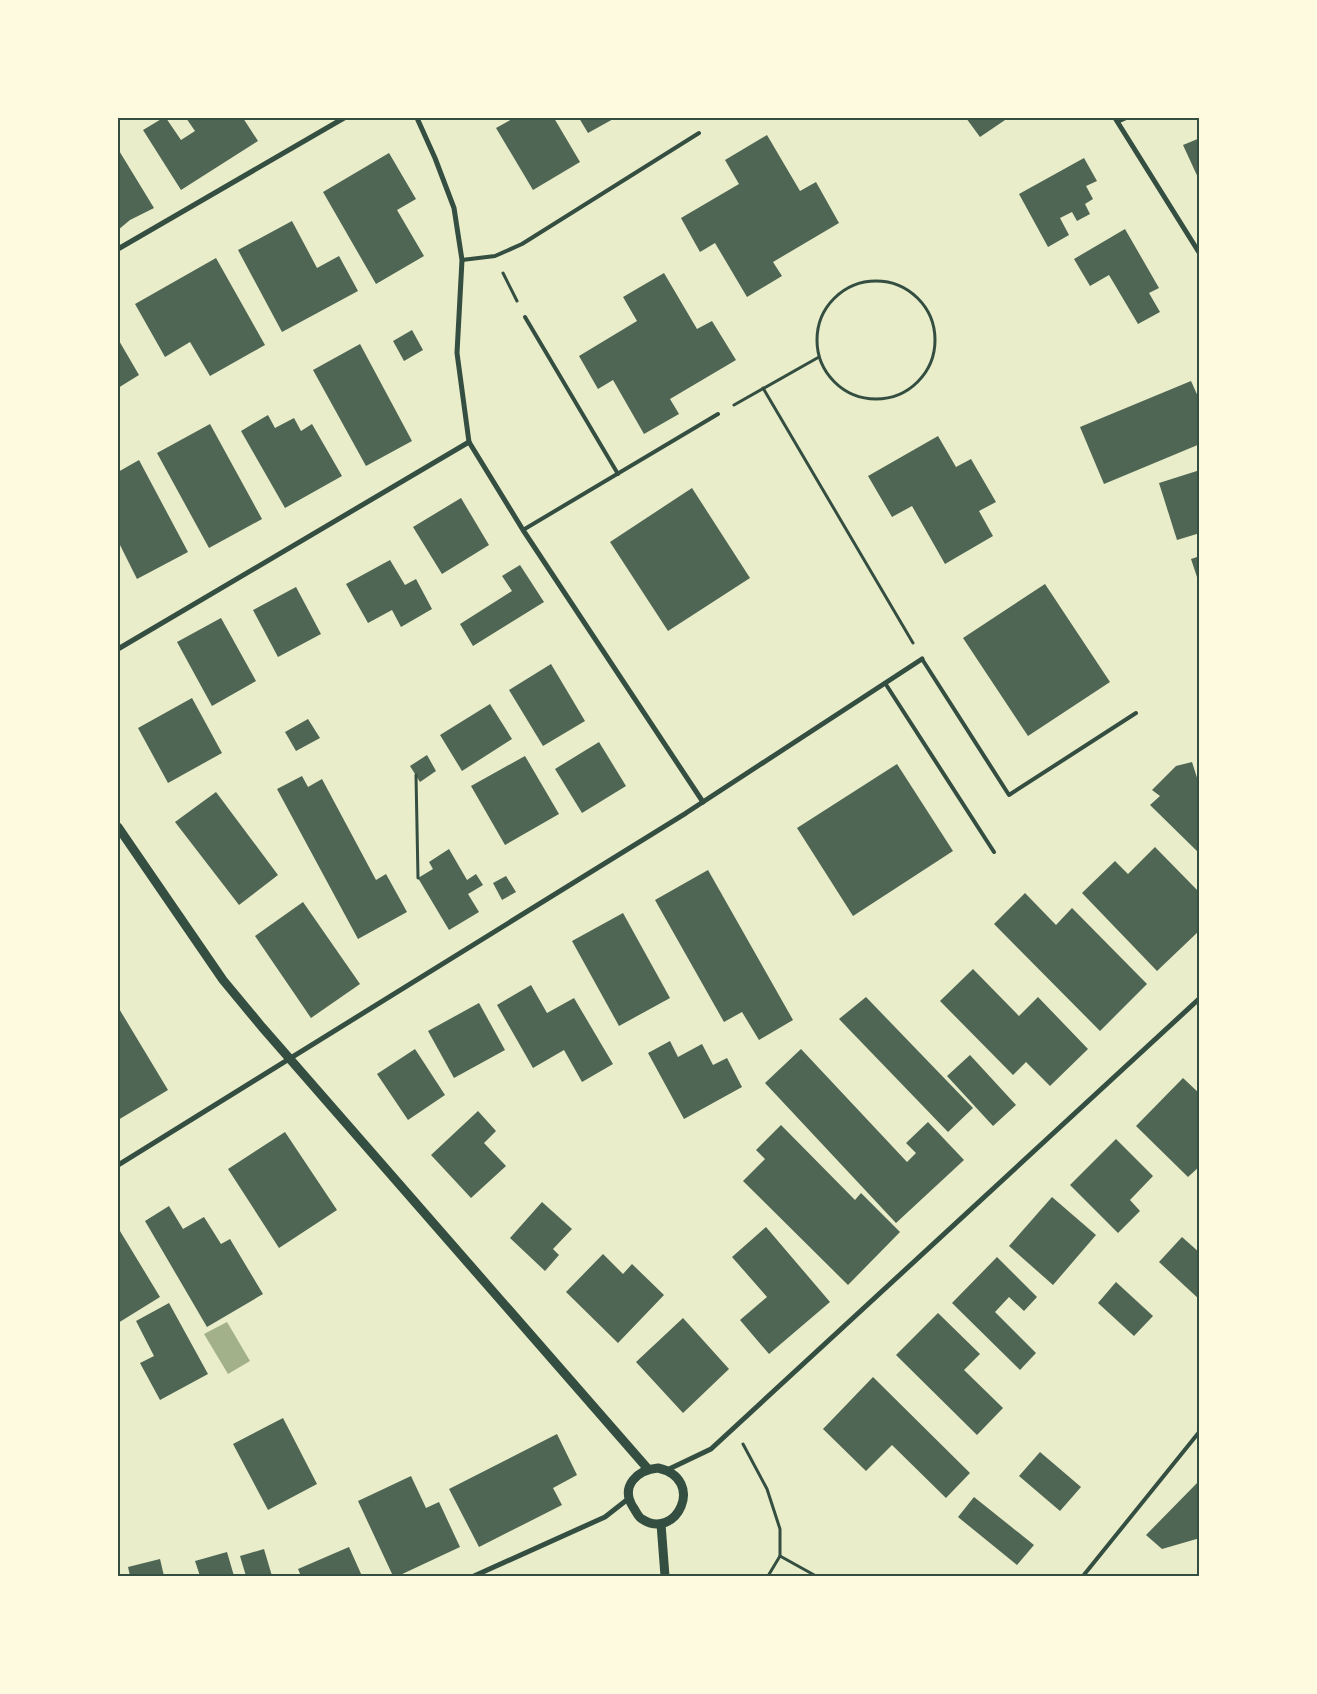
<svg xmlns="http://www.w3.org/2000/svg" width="1317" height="1694" font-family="'Roboto Condensed',sans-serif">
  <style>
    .water { fill: #a3b18a }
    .building { fill: #4f6655 }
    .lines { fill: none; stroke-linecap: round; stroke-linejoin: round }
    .path { stroke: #344e41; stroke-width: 3 }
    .service { stroke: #344e41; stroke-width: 4 }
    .minor { stroke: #344e41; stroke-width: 5 }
    .tertiary { stroke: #344e41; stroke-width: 9 }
    .neatline { fill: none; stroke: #344e41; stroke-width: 2 }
  </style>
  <rect width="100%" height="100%" fill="#e9edc9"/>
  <!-- water -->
  <polygon class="water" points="227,1322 250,1361 228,1374 204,1334"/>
  <!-- building -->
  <g class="building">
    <polygon points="163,118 166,118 181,140 195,131 186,118 243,118 258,141 181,190 143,130"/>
    <polygon points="514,118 554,118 580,162 533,190 496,128"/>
    <polygon points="579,118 615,118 588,133"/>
    <polygon points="966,118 1008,118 980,137"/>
    <polygon points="767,135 800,191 816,182 839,223 773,262 782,276 747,297 715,243 700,252 681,218 739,184 725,160"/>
    <polygon points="1200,138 1200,182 1183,145"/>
    <polygon points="118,149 154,208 130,220 118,230"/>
    <polygon points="389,153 416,199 397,210 424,256 376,284 323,192"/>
    <polygon points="1084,158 1097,181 1086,186 1093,199 1085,204 1090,214 1077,221 1072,212 1060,218 1069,235 1048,247 1019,194"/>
    <polygon points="292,221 317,268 339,256 358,291 282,332 238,250"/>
    <polygon points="1125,229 1159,288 1149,293 1160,312 1138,324 1109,275 1090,286 1074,259"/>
    <polygon points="216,258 265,345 210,376 190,342 165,357 135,304"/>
    <polygon points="664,273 697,329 712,321 736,360 670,399 679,414 644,434 613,380 598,389 579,356 637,321 623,297"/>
    <polygon points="412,330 423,350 404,361 393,341"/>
    <polygon points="118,339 139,375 118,388"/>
    <polygon points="360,344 412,441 366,466 313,370"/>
    <polygon points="1191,381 1200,401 1200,444 1104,484 1080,427"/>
    <polygon points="268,415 275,428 294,418 301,431 312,424 342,476 285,508 241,431"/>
    <polygon points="210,424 262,519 209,548 157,453"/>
    <polygon points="938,436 956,467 971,459 996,502 979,511 993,536 945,564 912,506 892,517 868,476"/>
    <polygon points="139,460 188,552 137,579 118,541 118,472"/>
    <polygon points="1200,470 1200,533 1177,540 1159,483"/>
    <polygon points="692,488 750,578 668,631 610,542"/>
    <polygon points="461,498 489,545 442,574 413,527"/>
    <polygon points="1200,556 1200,583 1199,583 1191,559"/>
    <polygon points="390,560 405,585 416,579 432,609 401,627 392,610 368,623 346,584"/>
    <polygon points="520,565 544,602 473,646 460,624 512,591 502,576"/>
    <polygon points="1045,584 1110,682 1028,736 963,638"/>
    <polygon points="296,587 321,634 278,657 253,610"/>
    <polygon points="221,618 256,681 212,706 177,642"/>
    <polygon points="551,664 585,721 543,746 509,690"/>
    <polygon points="192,698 222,753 168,783 138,728"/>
    <polygon points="490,704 512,739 462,771 440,735"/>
    <polygon points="308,719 320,738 296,751 285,732"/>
    <polygon points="599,742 626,786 582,813 555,769"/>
    <polygon points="427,755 436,771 420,782 410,766"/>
    <polygon points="525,756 559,814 505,845 471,786"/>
    <polygon points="1192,762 1200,787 1200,854 1150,805 1160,796 1152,790 1176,766"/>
    <polygon points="897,764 953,851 853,916 797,828"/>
    <polygon points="302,776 308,787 322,779 376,880 386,874 407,912 358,939 277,789"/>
    <polygon points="216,792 278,875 239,905 175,822"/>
    <polygon points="1155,847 1200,893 1200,930 1157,971 1082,893 1115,861 1128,874"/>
    <polygon points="449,849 467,880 476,874 483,885 468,894 479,912 449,930 418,878 433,869 429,862"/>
    <polygon points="708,870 793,1020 759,1040 742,1012 724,1022 655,900"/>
    <polygon points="506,876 516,892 502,900 493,883"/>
    <polygon points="1025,893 1056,925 1072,908 1147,984 1100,1031 994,924"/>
    <polygon points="303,902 360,984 311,1018 255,936"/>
    <polygon points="623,913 670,998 619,1026 572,941"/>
    <polygon points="973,969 1019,1016 1038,997 1088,1049 1050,1086 1026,1062 1013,1075 940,1001"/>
    <polygon points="531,985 547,1013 574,998 613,1064 582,1082 564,1050 533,1068 497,1005"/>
    <polygon points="866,997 973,1108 948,1132 839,1019"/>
    <polygon points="479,1003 505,1050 454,1078 428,1031"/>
    <polygon points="118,1007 168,1090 118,1120"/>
    <polygon points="670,1041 678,1057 702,1044 713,1065 727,1058 742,1087 684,1119 648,1053"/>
    <polygon points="415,1049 445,1095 408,1120 377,1074"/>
    <polygon points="801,1049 907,1162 916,1153 906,1143 928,1122 964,1160 896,1223 765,1083"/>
    <polygon points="970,1055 1016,1105 993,1126 947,1076"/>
    <polygon points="1183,1078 1200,1094 1200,1166 1188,1177 1136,1126"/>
    <polygon points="478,1111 496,1131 484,1143 506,1166 471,1198 431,1155"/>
    <polygon points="781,1125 855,1200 861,1193 900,1232 848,1285 743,1181 765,1159 756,1150"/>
    <polygon points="285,1132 337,1210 279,1248 228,1169"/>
    <polygon points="1116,1139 1153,1176 1130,1200 1140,1211 1118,1233 1070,1185"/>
    <polygon points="1052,1197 1096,1235 1053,1285 1009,1246"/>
    <polygon points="542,1202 572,1229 553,1249 559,1255 545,1271 510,1238"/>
    <polygon points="169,1206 183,1229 204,1217 221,1244 230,1239 263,1294 207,1327 145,1221"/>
    <polygon points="766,1227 830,1302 769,1354 740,1320 767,1297 732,1257"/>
    <polygon points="120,1231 160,1297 118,1323 118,1233"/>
    <polygon points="1182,1237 1200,1253 1200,1300 1159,1262"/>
    <polygon points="603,1254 623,1274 632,1264 664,1295 618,1343 566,1292"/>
    <polygon points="997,1257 1037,1297 1024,1311 1009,1297 995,1312 1036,1353 1020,1370 952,1303"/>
    <polygon points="1116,1282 1153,1316 1134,1336 1098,1303"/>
    <polygon points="169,1303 208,1374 160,1400 140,1363 154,1356 136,1321"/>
    <polygon points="938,1313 980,1354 964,1370 1003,1408 977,1435 896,1355"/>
    <polygon points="683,1318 729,1369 683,1413 636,1362"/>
    <polygon points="873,1377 970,1473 946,1498 892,1445 866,1471 823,1429"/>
    <polygon points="283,1418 317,1484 268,1510 233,1444"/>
    <polygon points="557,1434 577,1475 553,1488 562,1505 479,1547 449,1489"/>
    <polygon points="1040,1452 1081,1487 1060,1511 1019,1476"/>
    <polygon points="411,1476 426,1508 439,1502 460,1547 398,1576 393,1576 358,1501"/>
    <polygon points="1200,1480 1200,1538 1162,1549 1146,1535"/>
    <polygon points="974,1497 1034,1545 1017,1565 958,1517"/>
    <polygon points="349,1547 362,1576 301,1576 298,1569"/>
    <polygon points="264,1549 272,1576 246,1576 240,1556"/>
    <polygon points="227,1552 234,1576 200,1576 195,1561"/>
    <polygon points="160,1559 164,1576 130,1576 128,1567"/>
  </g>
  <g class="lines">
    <!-- path -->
    <g class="path">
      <polyline points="503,273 517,301"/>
      <circle cx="876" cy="340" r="59"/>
      <polyline points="763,388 913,643"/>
      <polyline points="734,405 819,357"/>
      <polyline points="416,775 418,878"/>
      <polyline points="743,1444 767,1489 780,1529 780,1556 768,1576"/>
      <polyline points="780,1556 816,1576"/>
    </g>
    <!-- service -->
    <g class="service">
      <polyline points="462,260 495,256 522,244 699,133"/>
      <polyline points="525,317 618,474"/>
      <polyline points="523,530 718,414"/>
      <polyline points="922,659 1009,795 1136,713"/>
      <polyline points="885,683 994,852"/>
      <polyline points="1083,1576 1200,1431"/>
    </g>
    <!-- minor -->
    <g class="minor">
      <polyline points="417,118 435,158 454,208 462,260 457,353 469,442 523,530 703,802"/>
      <polyline points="1115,118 1200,254"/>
      <polyline points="1118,121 1125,118"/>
      <polyline points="118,249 344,118"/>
      <polyline points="118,649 469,442"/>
      <polyline points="118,1165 686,813 922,659"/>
      <polyline points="667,1470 711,1449 1200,998"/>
      <polyline points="474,1576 605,1517 628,1499"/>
    </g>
    <!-- tertiary -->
    <g class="tertiary">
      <polyline points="118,827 223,980 262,1027 648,1469"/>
      <path d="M658,1468C707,1479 676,1542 642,1519C638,1517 636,1511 633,1507C620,1486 637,1470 658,1468Z"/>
      <polyline points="661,1524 665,1576"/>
    </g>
  </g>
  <!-- border -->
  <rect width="1317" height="1694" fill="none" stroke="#fefae0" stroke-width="238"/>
  <rect x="119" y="119" width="1079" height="1456" class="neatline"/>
</svg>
